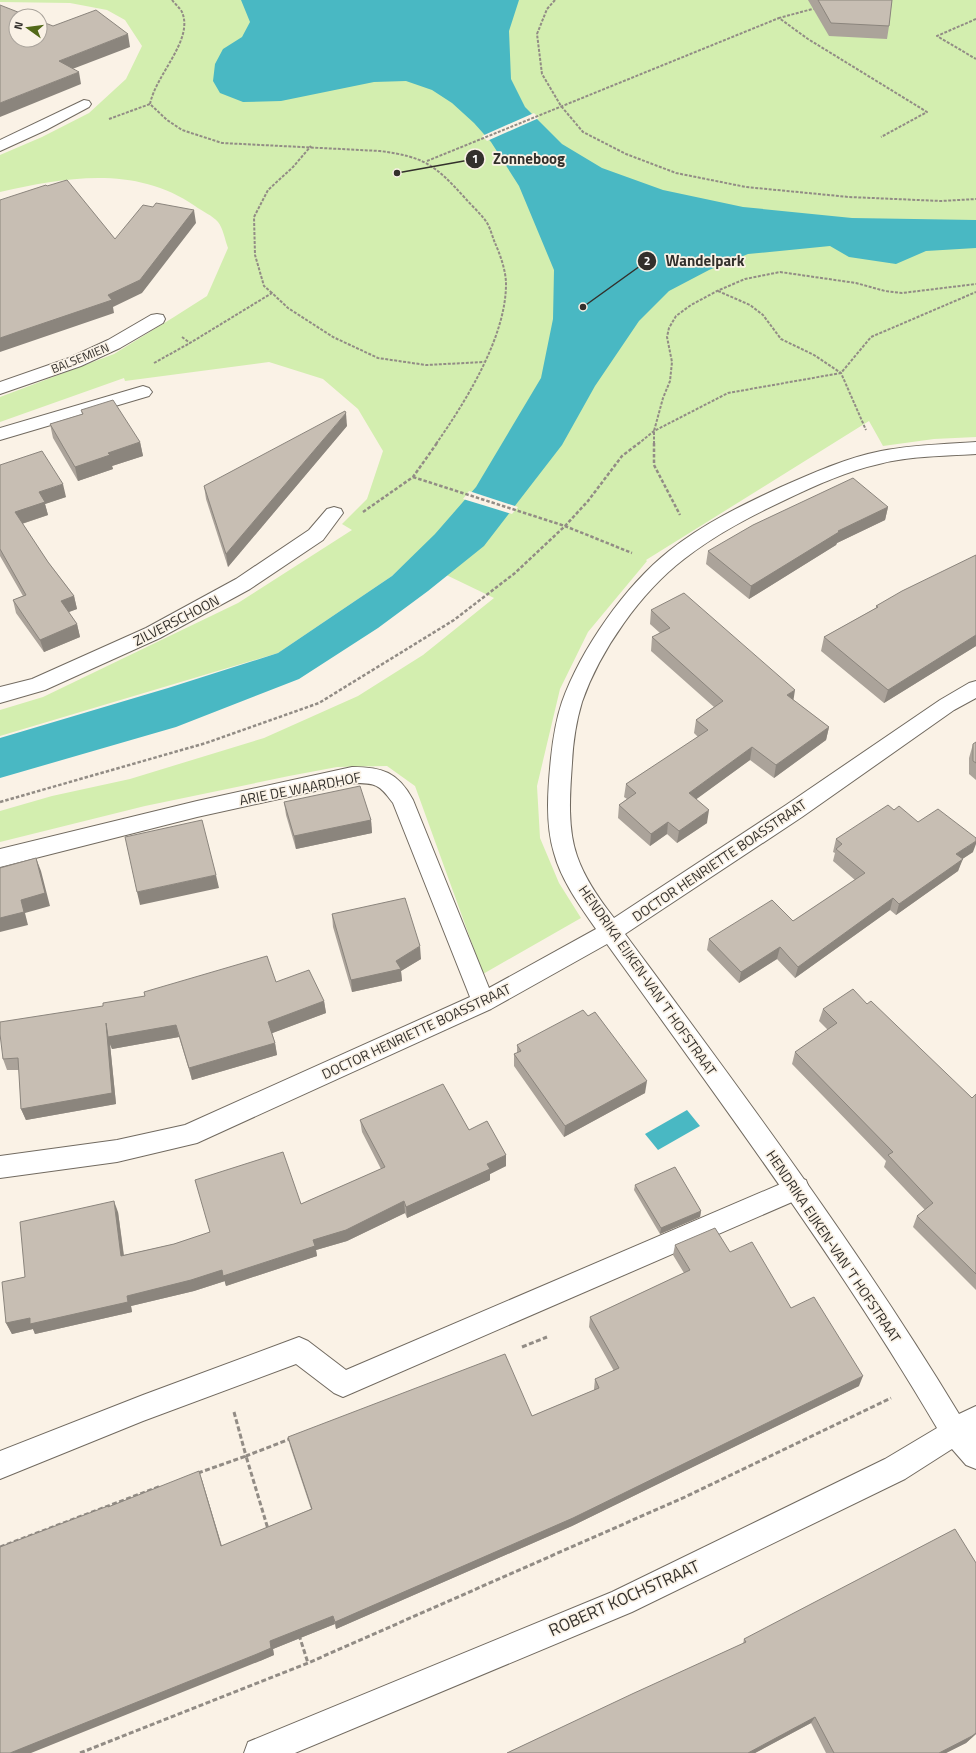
<svg xmlns="http://www.w3.org/2000/svg" width="976" height="1753" font-family="'Titillium Web',sans-serif">
  <style>
    .green { fill: #d3eeaf }
    .water { fill: #49b8c3 }
    .pier { fill: #faf2e6 }
    .lines { fill: none; stroke-linecap: round; stroke-linejoin: round }
    .lane-casing { stroke: #716a60; stroke-width: 2 }
    .street-casing { stroke: #716a60; stroke-width: 2 }
    .path-far2 { stroke: #928c85; stroke-width: 2; stroke-dasharray: 3 1.5; stroke-linecap: butt }
    .path-far1 { stroke: #928c85; stroke-width: 2.5; stroke-dasharray: 3.5 2; stroke-linecap: butt }
    .path { stroke: #928c85; stroke-width: 3; stroke-dasharray: 5 2.5; stroke-linecap: butt }
    .lane { fill: #fff; fill-rule: evenodd }
    .street { fill: #fff; fill-rule: evenodd }
    .wall { fill: #aba39a }
    .shaded-wall { fill: #8b857d }
    .building { fill: #c7beb3; stroke: #8b857d }
    .labels { text-anchor: middle; dominant-baseline: central; stroke-width: 3.5; stroke-linejoin: round; paint-order: stroke }
    .far-street-label { font-size: 12px; fill: #33302c; stroke: #faf2e6 }
    .street-label { font-size: 14px; fill: #33302c; stroke: #faf2e6 }
    .near-street-label { font-size: 17px; fill: #33302c; stroke: #faf2e6 }
    .leader { fill: none; stroke: #33302c; stroke-width: 1.5 }
    .callout-dot { fill: #33302c; stroke: #faf2e6; stroke-width: 1.5 }
    .mark-label { font-size: 12px; text-anchor: middle; font-weight: bold; fill: #fff }
    .callout-label { font-size: 15px; text-anchor: middle; font-weight: bold; fill: #33302c; stroke: #faf2e6; stroke-width: 3.5; stroke-linejoin: round; paint-order: stroke }
  </style>
  <rect width="100%" height="100%" fill="#faf2e6"/>
  <!-- green -->
  <path class="green" d="M0,0H976V437L934,439L883,446L869,421L646,560L647,561L588,632L560,689L537,786L540,838L559,883L581,918L483,974L415,786L387,766L337,767L289,776L145,806L0,842V811L52,796L130,779L264,738L358,696L423,655L494,598L411,558L392,576L278,653L0,736V710L43,697L238,603L352,530L342,524L367,499L383,451L358,409L323,379L269,362L125,381L124,378L0,422V397L114,354L174,317L207,296L228,248C225,240 223,228 218,222C213,216 202,211 195,206C136,165 66,177 0,192V155L42,137L89,113L126,79L142,46L125,20L107,10L70,3L0,2Z"/>
  <!-- water -->
  <g class="water">
    <polygon points="241,0 519,0 509,31 511,79 525,107 562,144 602,168 663,190 743,207 852,218 976,220 976,248 926,251 896,264 849,257 830,246 748,254 709,270 669,291 639,321 595,386 562,445 484,546 428,591 378,628 299,679 176,727 0,778 0,738 168,688 278,653 392,576 435,534 476,487 541,378 553,319 554,270 519,186 491,142 474,123 452,103 432,90 406,81 374,82 281,101 243,102 220,93 213,81 215,64 223,49 242,37 250,22"/>
    <polygon points="687,1110 700,1126 658,1150 645,1134"/>
  </g>
  <!-- pier -->
  <g class="pier">
    <polygon points="534,113 539,118 487,141 482,136"/>
    <polygon points="469,491 518,507 512,514 463,499"/>
  </g>
  <g class="lines">
    <!-- lane casing -->
    <g class="lane-casing">
      <polygon id="lane" points="797,1177 806,1180 809,1188 806,1196 343,1397 334,1393 296,1364 143,1421 0,1479 0,1451 143,1395 299,1337 308,1341 346,1370"/>
    </g>
    <!-- street casing -->
    <g class="street-casing">
      <g id="street">
        <polygon points="84,100 89,101 91,104 89,107 46,130 0,151 0,140"/>
        <polygon points="157,314 163,315 165,319 163,323 120,348 81,366 0,394 0,382 69,358 108,340 151,315"/>
        <polygon points="143,386 149,388 152,392 149,396 0,440 0,428"/>
        <path d="M976,442V454C944,456 910,456 879,464C847,471 817,485 787,499C751,516 716,534 684,559C641,592 600,650 582,702C576,722 573,742 572,763C570,792 567,828 577,856C585,879 599,899 614,918L786,805L940,700L969,683L976,681V698L954,710L802,817L625,934C741,1091 858,1247 959,1414L976,1406V1469L966,1465L952,1449L905,1479L632,1612L295,1753H244L248,1742L612,1592L885,1459L937,1428C838,1260 721,1103 607,944L491,1009L197,1143L117,1162L0,1178V1156L117,1140L185,1125L470,997L393,803C379,784 376,783 352,783L197,817L0,867V849L197,801L352,767C382,767 398,772 413,800L489,988L596,929C580,906 561,880 554,853C545,823 548,788 551,758C553,739 556,720 562,702C581,649 625,586 669,551C703,524 742,505 781,487C813,473 846,458 881,451C912,445 944,444 976,442Z"/>
        <polygon points="334,507 341,509 343,513 323,540 250,589 160,638 45,690 0,703 0,687 32,679 146,628 236,579 309,530 327,509"/>
      </g>
    </g>
    <!-- path-far2 -->
    <g class="path-far2">
      <path d="M172,0C175,4 180,8 182,12C194,40 156,74 150,104L167,120L182,130L222,143L380,151C425,157 435,165 465,198C471,205 479,212 485,220C490,226 492,236 495,243C500,254 506,271 506,284C506,337 466,401 436,444"/>
      <polyline points="555,0 547,9 537,34 542,74 561,106 583,132 626,154 676,173 746,187 849,197 941,201 976,199"/>
      <polyline points="816,8 779,18 808,39 927,112 881,137"/>
      <polyline points="976,19 937,36 976,59"/>
      <polyline points="109,119 150,104"/>
      <polyline points="427,161 779,18"/>
      <polyline points="718,291 750,305 763,315 781,339 814,355 841,373 866,430"/>
      <polyline points="272,293 264,286 255,255 254,217 268,190 293,167 311,146"/>
      <polyline points="182,337 190,343 272,293 288,308 333,337 378,358 426,365 484,362"/>
      <polyline points="154,363 190,343"/>
      <polyline points="638,444 654,431 728,393 841,373 871,337 976,292"/>
      <polyline points="654,444 654,431 663,398 670,381 672,362 667,337 669,328 676,316 691,305 717,291 745,279 780,272 856,283 885,291 902,293 976,284"/>
    </g>
    <!-- path-far1 -->
    <g class="path-far1">
      <polyline points="654,443 654,465 680,515"/>
      <polyline points="413,477 565,526 632,553"/>
      <polyline points="363,512 413,477 437,443"/>
      <polyline points="0,802 206,743 319,703 454,620 515,573 565,526 588,501 622,456 639,443"/>
    </g>
    <!-- path -->
    <g class="path">
      <polyline points="522,1347 547,1337"/>
      <polyline points="234,1412 246,1456 290,1439"/>
      <polyline points="198,1473 246,1456 268,1529"/>
      <polyline points="0,1547 161,1486"/>
      <polyline points="299,1635 308,1663"/>
      <polyline points="80,1753 308,1663 685,1497 891,1398"/>
    </g>
    <!-- lane -->
    <use href="#lane" class="lane"/>
    <!-- street -->
    <use href="#street" class="street"/>
  </g>
  <!-- wall -->
  <g class="wall">
    <polygon points="808,0 892,0 889,26 887,39 829,36"/>
    <polygon points="81,410 140,442 143,456 112,466 113,469 78,481 53,438 50,424 82,414"/>
    <polygon points="347,426 228,567 206,499 204,486"/>
    <polygon points="0,465 66,497 45,504 48,515 22,524 48,562 74,596 77,609 68,612 77,624 80,637 44,652 16,613 13,600 23,596 0,556"/>
    <polygon points="888,507 885,520 837,543 836,545 749,599 706,564 708,551"/>
    <polygon points="976,555 976,646 884,703 821,651 824,637 876,608 876,606"/>
    <polygon points="651,610 793,700 829,727 826,740 774,778 750,760 696,799 707,823 677,843 667,834 650,846 618,818 619,805 627,799 624,797 626,784 698,737 694,733 696,720 714,707 651,651 652,637 660,633 650,624"/>
    <polygon points="976,742 976,780 969,774 969,758 973,744"/>
    <polygon points="284,802 371,820 372,833 296,849 286,815"/>
    <polygon points="894,810 918,822 973,852 962,859 958,871 896,915 890,910 795,978 777,959 739,983 707,950 709,939 793,921 855,880 833,861 835,853 833,852 836,839"/>
    <polygon points="332,914 421,959 401,971 402,981 352,992 333,927"/>
    <polygon points="276,982 324,1001 326,1013 272,1033 275,1043 277,1055 192,1080 179,1037 112,1049 110,1044 116,1104 26,1120 21,1109 19,1070 7,1070 3,1059 103,1006 145,996"/>
    <polygon points="867,1004 972,1098 976,1094 976,1290 913,1227 917,1216 925,1210 884,1167 886,1161 792,1064 795,1052 828,1030 819,1021 823,1009"/>
    <polygon points="588,1016 645,1093 564,1137 514,1066 514,1054 517,1053 517,1045"/>
    <polygon points="360,1120 469,1130 506,1155 506,1166 490,1174 490,1180 407,1218 405,1213 347,1241 316,1250 317,1256 226,1286 225,1281 194,1291 131,1306 132,1312 35,1334 33,1329 12,1334 6,1323 25,1277 118,1212 124,1255 174,1244 301,1204 381,1169 362,1132"/>
    <polygon points="635,1185 701,1211 700,1217 660,1234 634,1190"/>
    <polygon points="675,1245 730,1252 791,1308 859,1386 572,1526 336,1629 335,1624 273,1649 274,1655 260,1661 108,1507 202,1480 222,1546 311,1509 290,1446 288,1437 532,1416 594,1390 594,1389 595,1379 614,1371 589,1327 590,1317 684,1273 673,1255"/>
    <polygon points="976,1563 976,1734 966,1743 946,1753 826,1753 811,1723 755,1753 507,1753 743,1644 744,1639"/>
  </g>
  <!-- shaded-wall -->
  <g class="shaded-wall">
    <polygon points="128,34 130,47 62,73 59,61"/>
    <polygon points="79,72 81,84 0,117 0,103"/>
    <polygon points="194,210 196,223 142,293 113,307 114,313 0,352 0,338 108,295"/>
    <polygon points="346,413 347,426 228,567 226,554"/>
    <polygon points="140,442 143,456 112,466 113,469 78,481 75,467 108,453"/>
    <polygon points="63,484 66,497 45,504 48,515 18,525 15,512 39,492"/>
    <polygon points="888,507 885,520 837,543 836,545 749,599 751,586 838,531"/>
    <polygon points="74,596 77,609 64,614 61,601"/>
    <polygon points="77,624 80,637 44,652 40,640"/>
    <polygon points="976,635 976,646 884,703 888,690"/>
    <polygon points="795,690 793,703 787,695"/>
    <polygon points="829,727 826,740 774,778 776,765"/>
    <polygon points="752,747 750,760 687,806 689,793"/>
    <polygon points="709,810 707,823 677,843 679,831"/>
    <polygon points="371,820 372,833 296,849 294,836"/>
    <polygon points="668,822 667,834 650,846 651,834"/>
    <polygon points="976,841 976,844 973,852 952,866 956,854"/>
    <polygon points="36,858 41,871 50,906 25,913 28,925 0,932 0,918 21,900"/>
    <polygon points="963,859 958,871 896,915 899,904"/>
    <polygon points="216,875 219,888 140,905 137,892"/>
    <polygon points="893,898 890,910 795,978 798,967"/>
    <polygon points="420,946 421,959 401,971 402,981 352,992 351,980 396,961"/>
    <polygon points="780,947 777,959 739,983 741,972"/>
    <polygon points="324,1001 326,1013 270,1034 268,1022"/>
    <polygon points="106,1023 176,1025 179,1037 112,1049 110,1044 116,1104 26,1120 21,1109"/>
    <polygon points="275,1043 277,1055 192,1080 189,1068"/>
    <polygon points="647,1081 645,1093 564,1137 565,1126"/>
    <polygon points="506,1155 506,1166 490,1174 490,1180 407,1218 406,1207 487,1164"/>
    <polygon points="114,1201 118,1212 125,1266 121,1256"/>
    <polygon points="404,1201 405,1213 347,1241 316,1250 317,1256 226,1286 223,1276 313,1240"/>
    <polygon points="701,1211 700,1217 660,1234 661,1228"/>
    <polygon points="222,1270 225,1281 194,1291 131,1306 132,1312 35,1334 33,1329 12,1334 6,1323 127,1296"/>
    <polygon points="863,1376 859,1386 572,1526 336,1629 335,1622"/>
    <polygon points="199,1471 202,1480 224,1554 221,1546"/>
    <polygon points="333,1616 335,1624 273,1649 274,1655 260,1661 31,1753 10,1753 270,1641"/>
    <polygon points="815,1717 811,1723 755,1753 747,1753"/>
    <polygon points="976,1733 976,1734 966,1743 946,1753 939,1753"/>
  </g>
  <!-- building -->
  <g class="building">
    <polygon points="818,0 892,0 889,26 831,23"/>
    <polygon points="0,5 28,16 16,16 16,40 40,40 40,21 53,26 96,10 128,34 59,61 79,72 0,103"/>
    <polygon points="67,180 115,239 143,205 153,207 156,203 194,210 140,280 108,295 112,300 0,338 0,200 46,185 47,186"/>
    <polygon points="113,400 140,442 108,453 110,455 75,467 50,424 83,414 81,410"/>
    <polygon points="345,411 346,413 226,554 204,486"/>
    <polygon points="42,451 63,484 39,492 45,502 15,512 48,562 74,596 61,601 77,624 40,640 13,600 26,595 0,549 0,465"/>
    <polygon points="853,478 888,507 838,531 839,532 751,586 708,551 753,525"/>
    <polygon points="976,555 976,635 888,690 824,637 878,607 876,606 902,591"/>
    <polygon points="684,593 795,690 787,695 829,727 776,765 752,747 689,793 709,810 679,831 668,822 651,834 619,805 636,793 626,784 708,730 696,720 723,701 652,637 670,628 651,610"/>
    <polygon points="976,742 976,763 973,761 973,744"/>
    <polygon points="360,786 371,820 294,836 284,802"/>
    <polygon points="888,805 894,810 899,806 918,822 938,809 976,838 976,841 956,854 963,859 899,904 893,898 798,967 780,947 741,972 709,939 772,900 793,921 865,873 836,849 842,844 836,839"/>
    <polygon points="202,820 216,875 137,892 125,837"/>
    <polygon points="36,858 45,893 21,900 24,912 0,918 0,868"/>
    <polygon points="405,898 420,946 396,961 401,969 351,980 332,914"/>
    <polygon points="267,956 276,982 309,970 324,1001 268,1022 275,1043 189,1068 176,1025 108,1037 106,1023 112,1093 21,1109 18,1058 3,1059 0,1034 0,1022 103,1006 103,1003 145,996 144,992"/>
    <polygon points="853,989 867,1004 871,1001 972,1098 976,1094 976,1274 917,1216 933,1203 888,1155 893,1152 795,1052 837,1023 823,1009"/>
    <polygon points="583,1010 588,1016 595,1012 647,1081 565,1126 514,1054 521,1051 517,1045"/>
    <polygon points="443,1084 469,1130 487,1121 506,1155 487,1164 490,1169 406,1207 404,1201 346,1230 313,1240 315,1246 223,1276 222,1270 191,1280 127,1296 128,1302 30,1324 30,1318 6,1323 2,1282 25,1277 20,1222 114,1201 121,1256 174,1244 210,1232 195,1180 283,1152 301,1204 385,1167 360,1120"/>
    <polygon points="675,1167 701,1211 661,1228 635,1185"/>
    <polygon points="715,1228 730,1252 752,1242 791,1308 814,1297 863,1376 573,1518 335,1622 333,1616 270,1641 271,1648 257,1654 10,1753 0,1753 0,1547 108,1506 108,1507 199,1471 221,1546 312,1509 288,1437 505,1354 532,1416 599,1388 595,1379 619,1368 590,1317 690,1270 675,1245"/>
    <polygon points="955,1529 976,1563 976,1733 972,1736 939,1753 834,1753 815,1717 748,1753 507,1753 632,1694 746,1642 744,1639"/>
  </g>
  <g class="labels">
    <!-- far-street labels -->
    <g class="far-street-label">
      <text transform="translate(80 358) rotate(-22)">BALSEMIEN</text>
    </g>
    <!-- street labels -->
    <g class="street-label">
      <text transform="translate(176 620) rotate(-27)">ZILVERSCHOON</text>
      <text transform="translate(300 788) rotate(-11)">ARIE DE WAARDHOF</text>
      <text transform="translate(719 860) rotate(-34)">DOCTOR HENRIETTE BOASSTRAAT</text>
      <text transform="translate(648 980) rotate(55)">HENDRIKA EIJKEN-VAN 'T HOFSTRAAT</text>
      <text transform="translate(416 1031) rotate(-25)">DOCTOR HENRIETTE BOASSTRAAT</text>
      <text transform="translate(834 1246) rotate(56)">HENDRIKA EIJKEN-VAN 'T HOFSTRAAT</text>
    </g>
    <!-- near-street labels -->
    <g class="near-street-label">
      <text transform="translate(624 1598) rotate(-24)">ROBERT KOCHSTRAAT</text>
    </g>
  </g>
  <!-- callouts -->
  <path class="leader" d="M397 173L475 159M583 307L647 261"/>
  <g class="callout-dot">
    <circle cx="397" cy="173" r="4"/>
    <circle cx="583" cy="307" r="4"/>
    <circle cx="475" cy="159" r="10"/>
    <circle cx="647" cy="261" r="10"/>
  </g>
  <g class="mark-label">
    <text x="475" y="163">1</text>
    <text x="647" y="265">2</text>
  </g>
  <g class="callout-label">
    <text x="529" y="164">Zonneboog</text>
    <text x="705" y="266">Wandelpark</text>
  </g>
  <!-- north arrow -->
  <g transform="translate(28 28) rotate(284)"><circle r="19" fill="#faf2e6" stroke="#aaa49c"/>
  <path d="M0-3L7 15L0 10L-7 15Z" fill="#526918"/>
  <text y="-6" font-size="11" font-weight="bold" text-anchor="middle" fill="#33302c">N</text>
  </g>
</svg>
